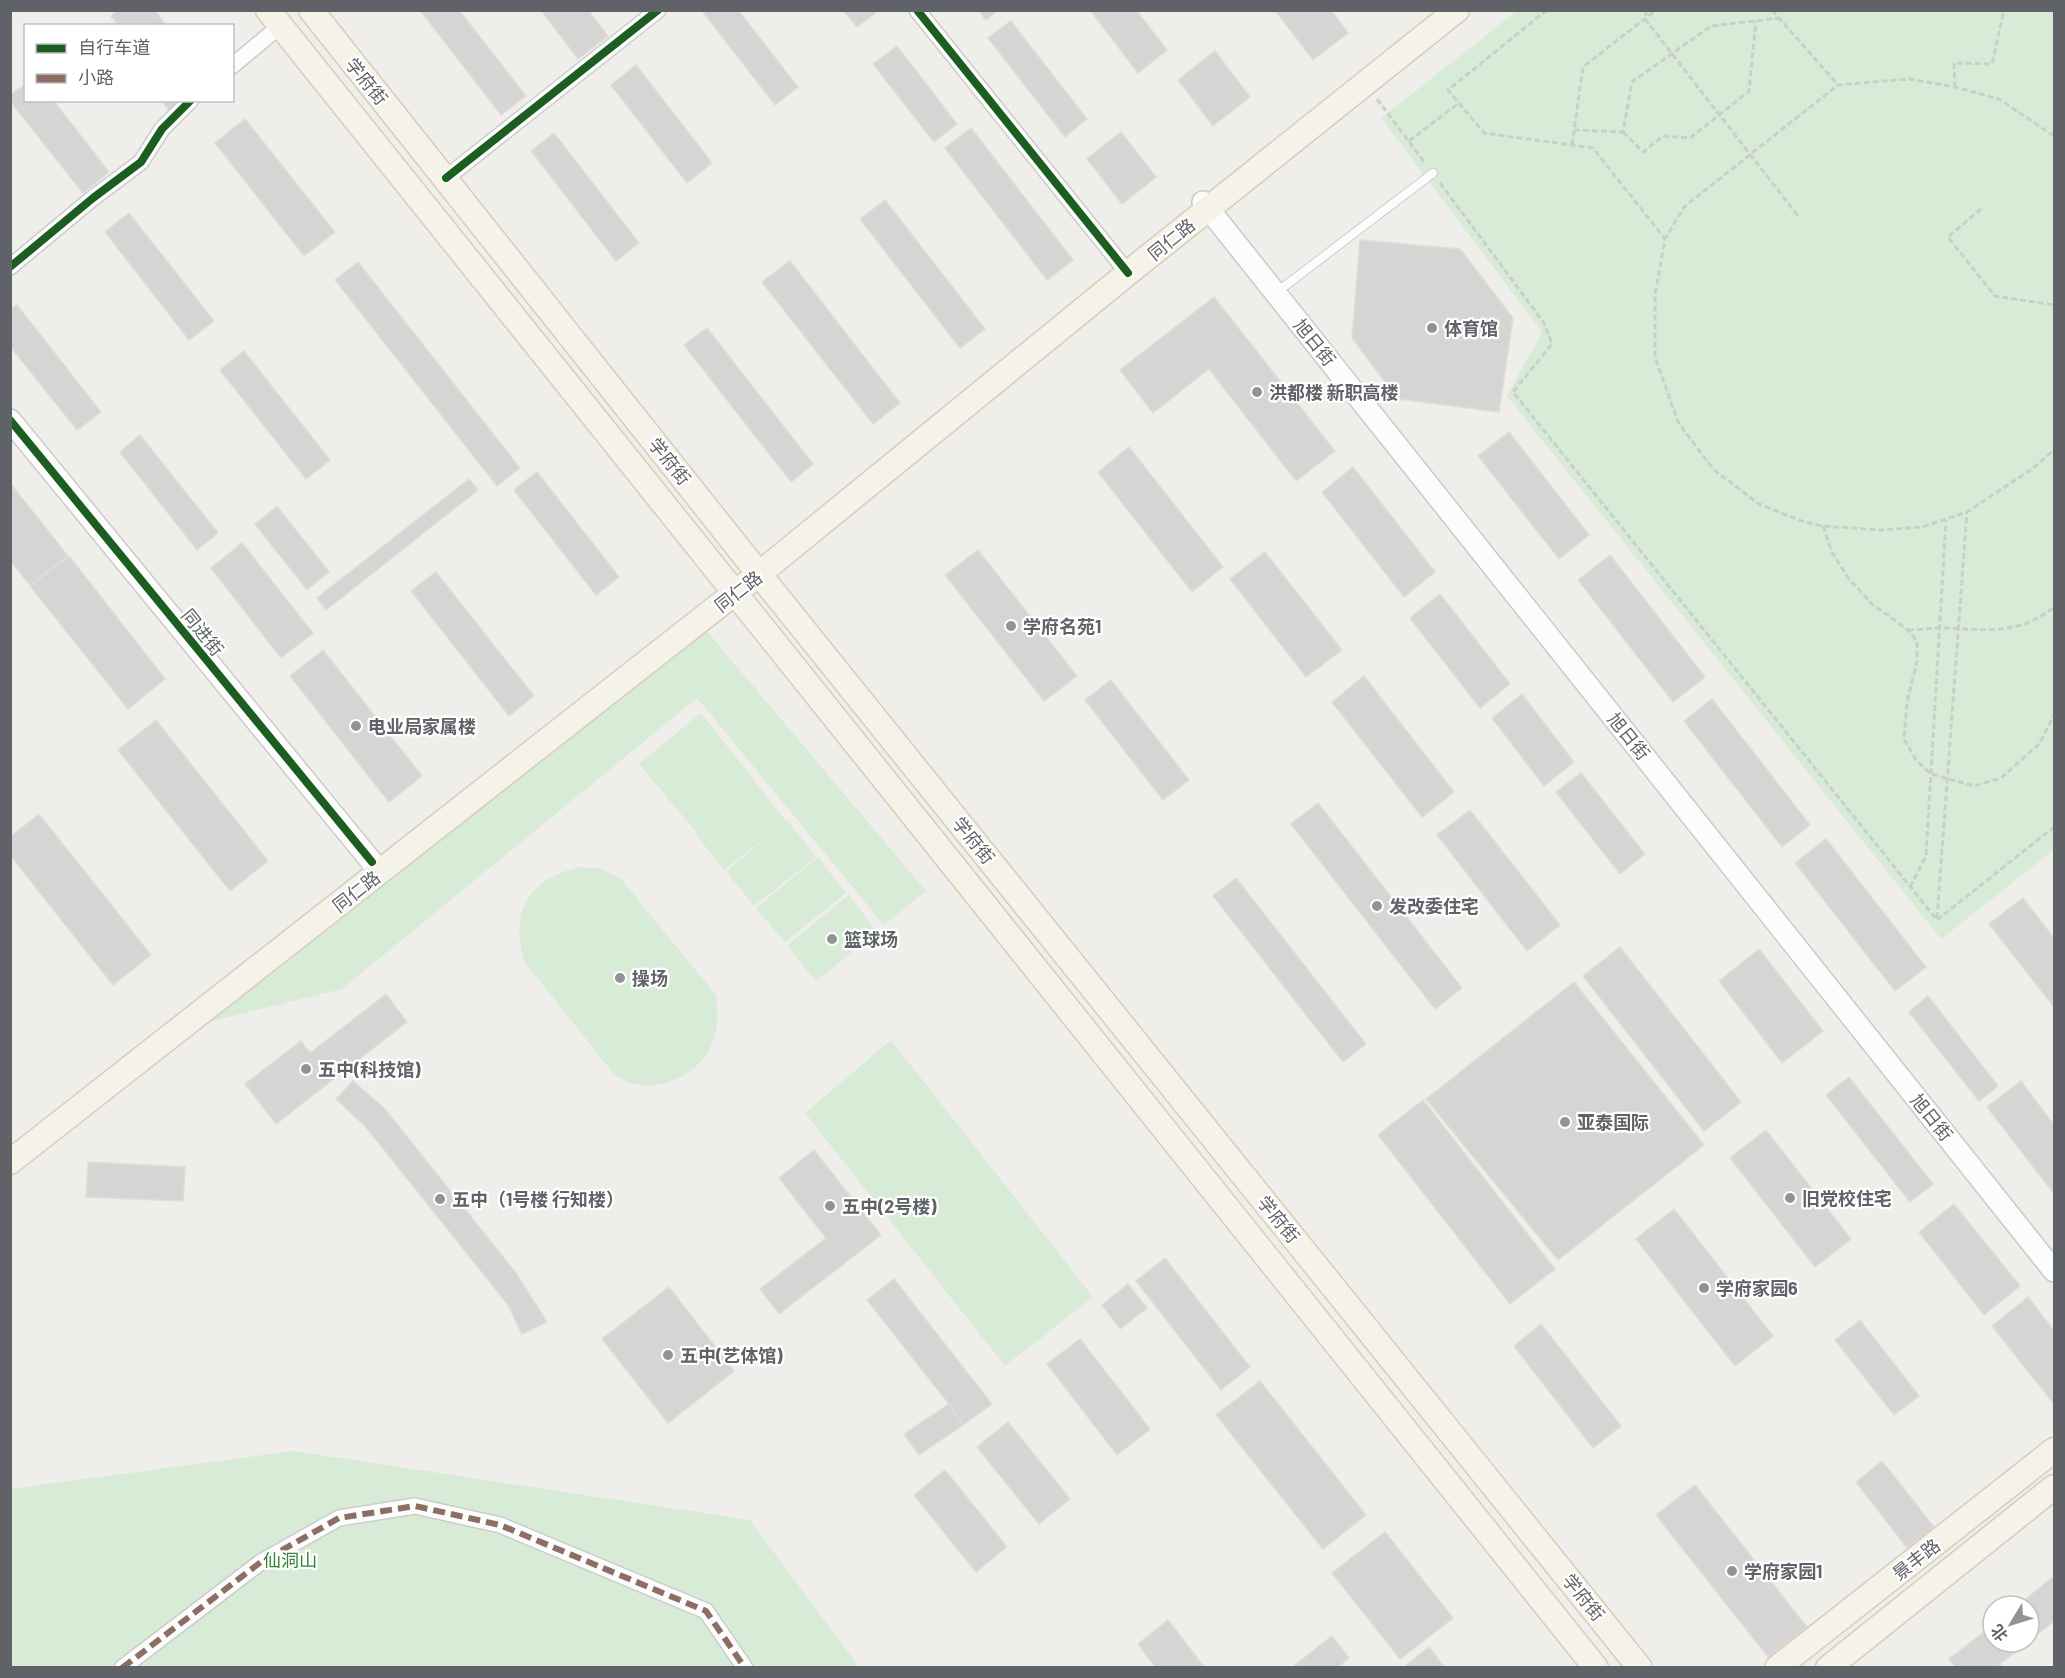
<svg xmlns="http://www.w3.org/2000/svg" width="2065" height="1678" font-family="Barlow,'Noto Sans SC',sans-serif">
  <style>
    .green { fill: #d8ebd6 }
    .building { fill: #d6d5d3; stroke: #deddd9; stroke-width: 1.5 }
    .lines { fill: none; stroke-linecap: round; stroke-linejoin: round }
    .lane-casing { stroke: #cbcccc; stroke-width: 10 }
    .street-casing { stroke: #cbcccc; stroke-width: 18 }
    .secondary-casing { stroke: #cacacb; stroke-width: 24 }
    .primary-casing { stroke: #d7ceb8; stroke-width: 27 }
    .path { stroke: #cacfcc; stroke-width: 3; stroke-dasharray: 6 3; stroke-linecap: butt }
    .lane { stroke: #fdfcfc; stroke-width: 8 }
    .street { stroke: #fdfcfc; stroke-width: 15 }
    .secondary { stroke: #fdfcfc; stroke-width: 21 }
    .primary { stroke: #f4f2e9; stroke-width: 24 }
    .quiet { stroke: #8d6e63; stroke-width: 6; stroke-dasharray: 12 6; stroke-linecap: butt }
    .cycleway-casing { stroke: #fff; stroke-width: 11 }
    .cycleway { stroke: #1b5e20; stroke-width: 8 }
    .poi-dot { fill: #919496; stroke: #fff; stroke-width: 2 }
    .labels { text-anchor: middle; dominant-baseline: central; stroke-width: 4.5; stroke-linejoin: round; paint-order: stroke }
    .street-label { font-size: 18px; fill: #5f6368; stroke: #fff }
    .poi-label { font-size: 18px; font-weight: bold; fill: #5f6368; stroke: #fff; text-anchor: start }
    .park-label { font-size: 18px; fill: #348238; stroke: #fff }
  </style>
  <rect width="100%" height="100%" fill="#efeeea"/>
  <!-- green -->
  <g class="green">
    <polygon points="1517,11 2054,11 2054,850 1941,939 1507,396 1542,332 1381,118"/>
    <polygon points="705,629 926,891 884,925 697,698 342,989 201,1024"/>
    <polygon points="701,713 786,821 724,870 696,835 697,833 639,764"/>
    <polygon points="787,820 816,857 754,906 726,871"/>
    <polygon points="818,857 846,893 785,942 756,908"/>
    <path d="M580,867L601,869L620,878L716,995C718,1011 719,1025 713,1041C703,1071 665,1091 634,1084C627,1082 619,1077 613,1073L524,961C510,911 528,879 580,867Z"/>
    <polygon points="849,895 877,932 816,981 787,946"/>
    <polygon points="891,1040 1093,1297 1005,1366 805,1113"/>
    <polygon points="294,1451 750,1520 859,1667 11,1667 10,1489"/>
  </g>
  <!-- building -->
  <g class="building">
    <polygon points="117,10 155,10 166,26 118,26 111,16"/>
    <polygon points="420,10 459,10 526,96 501,115"/>
    <polygon points="541,10 588,10 608,36 578,59"/>
    <polygon points="705,10 738,10 798,87 775,105 703,12"/>
    <polygon points="843,10 877,10 878,11 857,27"/>
    <polygon points="978,10 998,10 986,20"/>
    <polygon points="1090,10 1136,10 1167,50 1138,73"/>
    <polygon points="1275,10 1331,10 1348,33 1313,60"/>
    <polygon points="1011,21 1087,119 1065,137 988,38"/>
    <polygon points="897,46 957,124 934,142 873,64"/>
    <polygon points="1215,51 1250,97 1213,126 1178,80"/>
    <polygon points="636,65 712,163 687,183 611,85"/>
    <polygon points="26,84 26,100 53,100 109,172 83,193 10,101 10,95"/>
    <polygon points="161,100 187,100 171,113"/>
    <polygon points="245,119 335,232 304,256 215,143"/>
    <polygon points="971,128 1073,260 1047,280 945,148"/>
    <polygon points="1121,132 1156,177 1122,204 1087,159"/>
    <polygon points="554,133 639,243 616,261 531,151"/>
    <polygon points="885,200 985,329 960,348 860,219"/>
    <polygon points="129,213 214,321 189,340 105,232"/>
    <polygon points="1360,240 1460,249 1513,318 1499,412 1398,399 1352,338"/>
    <polygon points="790,261 900,403 873,424 762,282"/>
    <polygon points="358,262 520,468 497,486 335,280"/>
    <polygon points="1214,297 1335,451 1296,481 1209,369 1153,413 1120,370"/>
    <polygon points="17,305 101,412 77,430 10,346 10,310"/>
    <polygon points="707,328 813,464 791,482 684,345"/>
    <polygon points="244,351 330,460 306,479 220,370"/>
    <polygon points="1509,432 1589,535 1559,559 1478,456"/>
    <polygon points="140,435 218,533 197,550 120,452"/>
    <polygon points="1129,447 1223,567 1192,592 1098,472"/>
    <polygon points="1353,467 1435,572 1404,597 1322,492"/>
    <polygon points="537,472 619,577 596,595 514,490"/>
    <polygon points="469,479 478,490 326,610 317,598"/>
    <polygon points="10,483 68,556 30,585 10,560"/>
    <polygon points="277,506 329,572 307,590 255,524"/>
    <polygon points="242,543 313,633 281,658 211,568"/>
    <polygon points="978,550 1077,676 1044,701 945,575"/>
    <polygon points="1265,552 1342,650 1306,677 1230,579"/>
    <polygon points="1610,555 1705,677 1673,702 1578,580"/>
    <polygon points="69,556 165,679 128,709 30,586"/>
    <polygon points="436,572 534,696 509,716 411,591"/>
    <polygon points="1440,594 1510,684 1480,708 1410,618"/>
    <polygon points="323,650 422,776 389,802 290,676"/>
    <polygon points="1364,676 1454,792 1422,817 1332,702"/>
    <polygon points="1111,680 1189,780 1163,800 1085,700"/>
    <polygon points="1522,694 1574,762 1544,786 1492,718"/>
    <polygon points="1712,699 1810,825 1782,847 1684,721"/>
    <polygon points="156,720 268,861 230,891 118,750"/>
    <polygon points="1581,773 1645,854 1620,874 1556,792"/>
    <polygon points="1318,803 1462,988 1435,1009 1291,824"/>
    <polygon points="1470,810 1560,925 1527,951 1437,835"/>
    <polygon points="39,814 151,955 113,985 10,855 10,837"/>
    <polygon points="1826,839 1926,967 1895,991 1795,863"/>
    <polygon points="1236,878 1366,1044 1343,1062 1213,896"/>
    <polygon points="2023,898 2054,938 2054,1007 1989,924"/>
    <polygon points="1620,947 1741,1102 1704,1131 1583,976"/>
    <polygon points="1759,949 1823,1031 1782,1063 1719,981"/>
    <polygon points="1574,982 1704,1145 1558,1260 1426,1099"/>
    <polygon points="386,994 407,1022 276,1124 245,1084 301,1041 310,1053"/>
    <polygon points="1928,996 1998,1086 1979,1101 1909,1012"/>
    <polygon points="1849,1077 1933,1184 1910,1202 1826,1095"/>
    <polygon points="353,1081 385,1109 516,1273 547,1322 522,1334 508,1305 365,1126 336,1099"/>
    <polygon points="2021,1081 2054,1125 2054,1194 1987,1107"/>
    <polygon points="1423,1100 1555,1269 1510,1304 1378,1135"/>
    <polygon points="1766,1130 1851,1239 1815,1267 1730,1158"/>
    <polygon points="814,1150 881,1235 779,1314 760,1289 826,1238 779,1178"/>
    <polygon points="88,1162 185,1167 183,1201 86,1197"/>
    <polygon points="1954,1204 2020,1286 1984,1315 1919,1232"/>
    <polygon points="1674,1209 1773,1336 1735,1366 1636,1239"/>
    <polygon points="1165,1258 1250,1367 1221,1390 1136,1281"/>
    <polygon points="894,1279 992,1404 963,1425 949,1404 867,1300"/>
    <polygon points="1128,1284 1147,1308 1120,1329 1102,1305"/>
    <polygon points="669,1287 734,1371 668,1423 602,1339"/>
    <polygon points="2028,1297 2054,1331 2054,1404 1992,1326"/>
    <polygon points="1860,1320 1919,1396 1894,1415 1835,1340"/>
    <polygon points="1541,1324 1621,1426 1593,1448 1514,1346"/>
    <polygon points="1080,1339 1150,1429 1117,1455 1047,1364"/>
    <polygon points="1260,1381 1366,1515 1323,1549 1216,1415"/>
    <polygon points="949,1404 963,1425 919,1455 904,1434"/>
    <polygon points="1008,1422 1070,1499 1039,1524 977,1447"/>
    <polygon points="1882,1461 1934,1527 1907,1548 1856,1482"/>
    <polygon points="945,1470 1007,1547 976,1572 914,1495"/>
    <polygon points="1695,1485 1807,1627 1768,1657 1656,1515"/>
    <polygon points="1385,1532 1453,1618 1400,1659 1332,1573"/>
    <polygon points="2054,1576 2054,1621 2029,1641 2029,1606 2017,1606"/>
    <polygon points="1168,1620 1205,1668 1156,1668 1138,1644"/>
    <polygon points="1993,1625 1993,1642 2028,1642 2000,1664 2002,1668 1956,1668 1949,1659"/>
    <polygon points="1332,1636 1349,1658 1337,1668 1291,1668"/>
    <polygon points="1429,1647 1445,1668 1403,1668"/>
  </g>
  <g class="lines">
    <!-- lane casing -->
    <g class="lane-casing">
      <polyline id="lane" points="1277,292 1433,173"/>
    </g>
    <!-- street casing -->
    <g class="street-casing">
      <g id="street">
        <polyline points="917,10 1128,273"/>
        <polyline points="232,66 280,26"/>
        <polyline points="446,178 658,10"/>
        <polyline points="10,267 93,198 141,162 162,129 191,100"/>
        <polyline points="122,1668 261,1562 339,1518 415,1506 500,1525 706,1611 745,1668"/>
      </g>
    </g>
    <!-- secondary casing -->
    <g class="secondary-casing">
      <g id="secondary">
        <polyline points="1203,202 2054,1271"/>
        <polyline points="10,420 372,862"/>
      </g>
    </g>
    <!-- primary casing -->
    <g class="primary-casing">
      <g id="primary">
        <polyline points="268,10 1596,1668"/>
        <polyline points="311,10 759,574 1640,1668"/>
        <polyline points="10,1162 759,574 1128,273 1457,10"/>
        <polyline points="1777,1668 2054,1450"/>
        <polyline points="1828,1668 2054,1487"/>
      </g>
    </g>
    <!-- path -->
    <g class="path">
      <polyline points="1547,10 1448,90 1484,133 1593,148 1665,239"/>
      <polyline points="1647,10 1645,19 1798,216"/>
      <polyline points="1772,10 1838,85"/>
      <polyline points="1955,87 1954,63 1992,64 2004,10"/>
      <polyline points="1377,99 1425,163"/>
      <polyline points="1574,130 1623,132 1632,82 1711,26 1779,18"/>
      <polyline points="1623,132 1643,152 1663,136 1690,138 1749,91 1756,21"/>
      <polyline points="2054,136 1999,99 1955,87 1909,79 1838,85 1684,207 1665,239 1655,296 1655,357 1678,422 1713,469 1759,504 1804,522 1823,526 1880,530 1922,527 1967,512 2032,469 2054,450"/>
      <polyline points="1409,141 1459,103"/>
      <polyline points="1572,145 1583,67 1656,10"/>
      <polyline points="1440,183 1544,323 1552,344 1513,392 1937,920 2054,827"/>
      <polyline points="1981,209 1948,237 1995,296 2054,305"/>
      <polyline points="1823,526 1832,552 1849,579 1872,604 1908,630 1917,641 1917,662 1907,702 1904,739 1916,760 1931,774 1974,786 2001,778 2039,744 2054,715"/>
      <path d="M1908,630C1919,630 1930,628 1941,628C1986,629 2016,637 2054,607"/>
      <polyline points="1910,887 1926,856 1946,520"/>
      <polyline points="1937,918 1967,512"/>
    </g>
    <!-- lane -->
    <use href="#lane" class="lane"/>
    <!-- street -->
    <use href="#street" class="street"/>
    <!-- secondary -->
    <use href="#secondary" class="secondary"/>
    <!-- primary -->
    <use href="#primary" class="primary"/>
    <!-- quiet -->
    <polyline class="quiet" points="122,1668 261,1562 339,1518 415,1506 500,1525 706,1611 745,1668"/>
    <!-- cycleway casing -->
    <g class="cycleway-casing">
      <g id="cycleway">
        <polyline points="917,10 1128,273"/>
        <polyline points="446,178 658,10"/>
        <polyline points="10,267 93,198 141,162 162,129 191,100"/>
        <polyline points="10,420 372,862"/>
      </g>
    </g>
    <!-- cycleway -->
    <use href="#cycleway" class="cycleway"/>
  </g>
  <!-- markers -->
  <g class="poi-dot">
    <circle cx="1432" cy="328" r="6"/>
    <circle cx="1257" cy="392" r="6"/>
    <circle cx="1011" cy="626" r="6"/>
    <circle cx="356" cy="726" r="6"/>
    <circle cx="1377" cy="906" r="6"/>
    <circle cx="832" cy="939" r="6"/>
    <circle cx="620" cy="978" r="6"/>
    <circle cx="306" cy="1069" r="6"/>
    <circle cx="1565" cy="1122" r="6"/>
    <circle cx="1790" cy="1198" r="6"/>
    <circle cx="440" cy="1199" r="6"/>
    <circle cx="830" cy="1206" r="6"/>
    <circle cx="1704" cy="1288" r="6"/>
    <circle cx="668" cy="1355" r="6"/>
    <circle cx="1732" cy="1571" r="6"/>
  </g>
  <g class="labels">
    <!-- street labels -->
    <g class="street-label">
      <text transform="translate(367 81) rotate(51)">学府街</text>
      <text transform="translate(1171 239) rotate(-39)">同仁路</text>
      <text transform="translate(1315 342) rotate(51)">旭日街</text>
      <text transform="translate(670 461) rotate(51)">学府街</text>
      <text transform="translate(738 591) rotate(-38)">同仁路</text>
      <text transform="translate(203 632) rotate(51)">同进街</text>
      <text transform="translate(1629 736) rotate(51)">旭日街</text>
      <text transform="translate(974 840) rotate(51)">学府街</text>
      <text transform="translate(356 891) rotate(-38)">同仁路</text>
      <text transform="translate(1932 1117) rotate(51)">旭日街</text>
      <text transform="translate(1279 1219) rotate(51)">学府街</text>
      <text transform="translate(1916 1559) rotate(-38)">景丰路</text>
      <text transform="translate(1584 1597) rotate(51)">学府街</text>
    </g>
    <!-- poi labels -->
    <g class="poi-label">
      <text x="1444" y="328">体育馆</text>
      <text x="1269" y="392">洪都楼 新职高楼</text>
      <text x="1023" y="626">学府名苑1</text>
      <text x="368" y="726">电业局家属楼</text>
      <text x="1389" y="906">发改委住宅</text>
      <text x="844" y="939">篮球场</text>
      <text x="632" y="978">操场</text>
      <text x="318" y="1069">五中(科技馆)</text>
      <text x="1577" y="1122">亚泰国际</text>
      <text x="1802" y="1198">旧党校住宅</text>
      <text x="452" y="1199">五中（1号楼 行知楼）</text>
      <text x="842" y="1206">五中(2号楼)</text>
      <text x="1716" y="1288">学府家园6</text>
      <text x="680" y="1355">五中(艺体馆)</text>
      <text x="1744" y="1571">学府家园1</text>
    </g>
    <!-- park labels -->
    <g class="park-label">
      <text x="290" y="1560">仙洞山</text>
    </g>
  </g>
  <!-- border -->
  <rect width="2065" height="1678" fill="none" stroke="#5f6368" stroke-width="24"/>
  <!-- legend -->
  <rect x="24" y="24" width="210" height="78" fill="#ffffff" stroke="#bfc1c3" stroke-width="1.5"/>
  <rect x="36" y="44" width="30" height="9" fill="#1b5e20" stroke="#bfc1c3" stroke-width="1.5"/>
  <text x="78" y="54" font-size="18" fill="#5f6368">自行车道</text>
  <rect x="36" y="74" width="30" height="9" fill="#8d6e63" stroke="#bfc1c3" stroke-width="1.5"/>
  <text x="78" y="84" font-size="18" fill="#5f6368">小路</text>
  <!-- north arrow -->
  <g transform="translate(2011 1624) rotate(232)"><circle r="28" fill="#ffffff" stroke="#bfc1c3" stroke-width="1.5"/>
  <path d="M0-4.5L10 22L0 15L-10 22Z" fill="#919496"/>
  <text y="-9" font-size="16" font-weight="bold" text-anchor="middle" fill="#5f6368">北</text>
  </g>
</svg>
